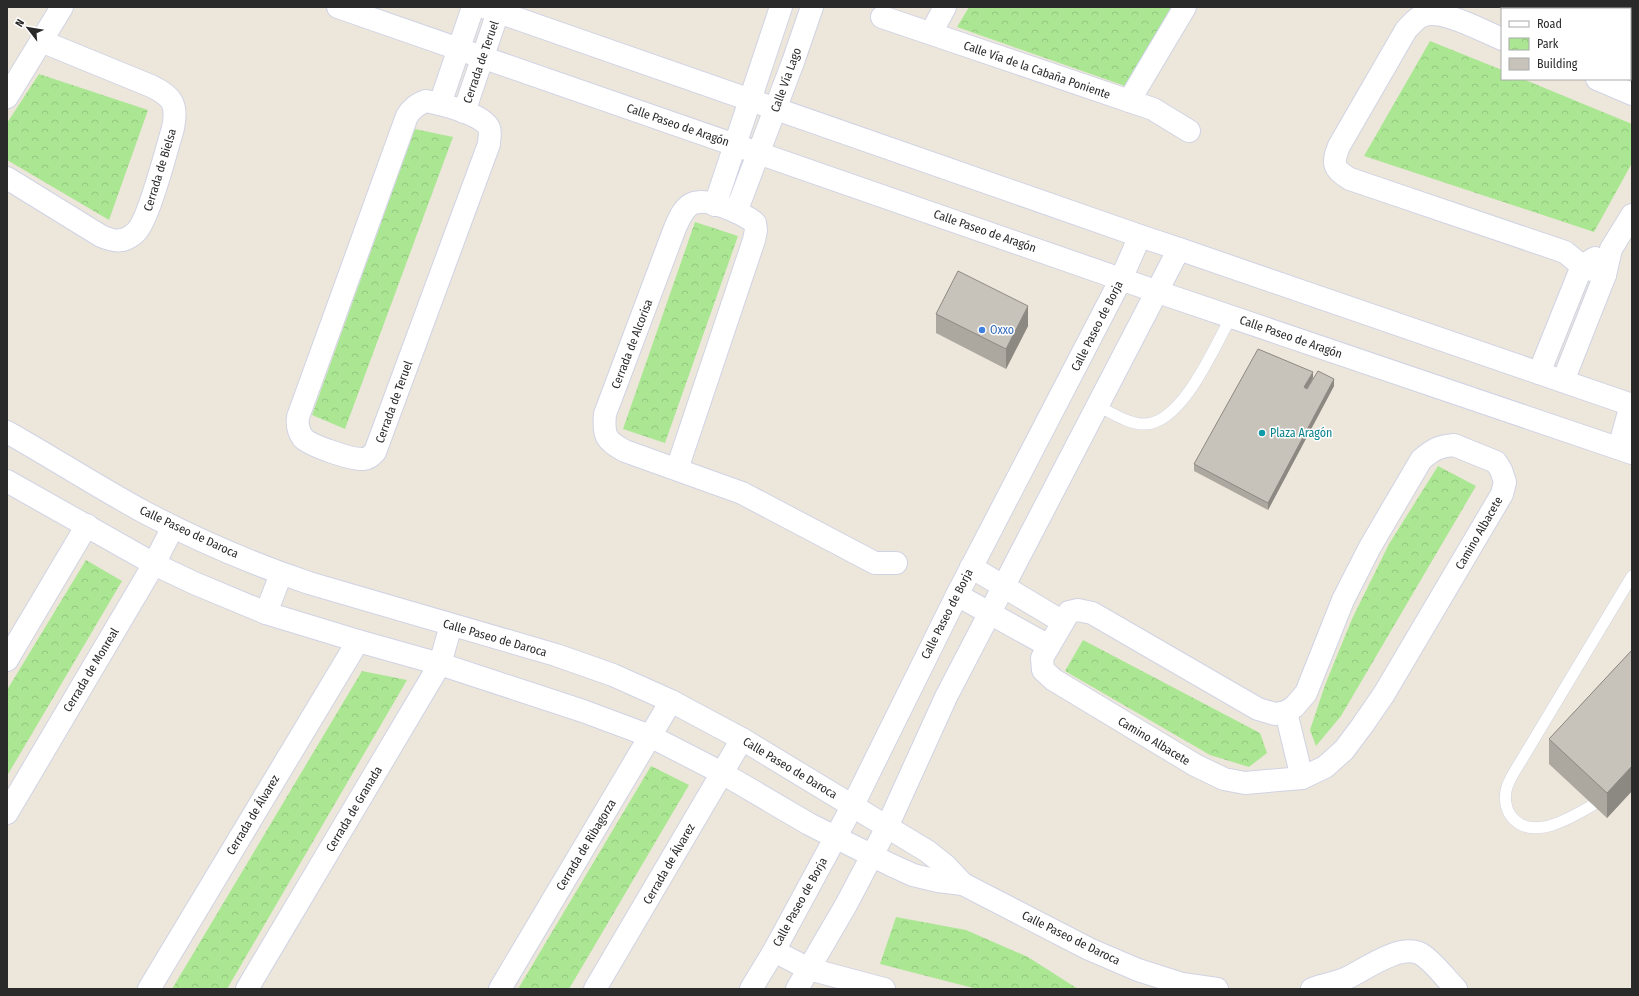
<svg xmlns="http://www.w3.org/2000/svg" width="1639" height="996" font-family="'Fira Sans Condensed',sans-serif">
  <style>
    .park { fill: url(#park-crowns) }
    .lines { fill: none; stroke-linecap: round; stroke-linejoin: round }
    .lane-casing { stroke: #d0d3e4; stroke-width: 12 }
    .street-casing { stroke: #d0d3e4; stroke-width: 24 }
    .secondary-casing { stroke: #d0d3e4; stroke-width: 24 }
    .lane { stroke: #fff; stroke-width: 11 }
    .street { stroke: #fff; stroke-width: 22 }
    .secondary { stroke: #fff; stroke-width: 22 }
    .wall { fill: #aca8a0 }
    .shaded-wall { fill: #8c8882 }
    .building { fill: #c8c3ba; stroke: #8c8882 }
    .shop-dot { fill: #3f7fe0; stroke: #fff; stroke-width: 1.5 }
    .culture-dot { fill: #0f9aa8; stroke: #fff; stroke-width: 1.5 }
    .labels { text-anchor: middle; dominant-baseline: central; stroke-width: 3; stroke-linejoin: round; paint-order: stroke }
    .street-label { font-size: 12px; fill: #2a2a2a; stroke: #fff }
    .shop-label { font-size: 12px; fill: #366cbe; stroke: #fff; text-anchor: start }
    .culture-label { font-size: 12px; fill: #0d838f; stroke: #fff; text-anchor: start }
  </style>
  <defs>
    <pattern id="park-crowns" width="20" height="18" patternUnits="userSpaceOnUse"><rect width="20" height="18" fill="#abe793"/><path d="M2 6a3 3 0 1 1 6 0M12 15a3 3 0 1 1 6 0" fill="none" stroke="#93c67f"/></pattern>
  </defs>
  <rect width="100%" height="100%" fill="#ede6db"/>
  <!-- park -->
  <g class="park">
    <polygon points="969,7 1175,7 1128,87 957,27"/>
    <polygon points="1430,41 1502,70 1502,79 1523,79 1632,124 1632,163 1594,232 1364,156"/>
    <polygon points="39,74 148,110 109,220 7,160 7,123"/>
    <polygon points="415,129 453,137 345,429 312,415"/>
    <polygon points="695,222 738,236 665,443 623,429"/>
    <polygon points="1438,466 1476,486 1341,716 1316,746 1310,730 1325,685 1352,619 1389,544"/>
    <polygon points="86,560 122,581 7,776 7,690"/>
    <polygon points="1083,640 1260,733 1267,753 1249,767 1210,755 1065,671"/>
    <polygon points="362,671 407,680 227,989 172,989"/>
    <polygon points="651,766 689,785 569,989 518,989"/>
    <polygon points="896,917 966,930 1028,957 1078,989 977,989 880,964"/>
  </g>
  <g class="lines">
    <!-- lane casing -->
    <g class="lane-casing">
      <g id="lane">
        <path d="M1098,406C1112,413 1130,425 1146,424C1183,422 1215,346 1231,317"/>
        <path d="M1593,805C1571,817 1532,843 1511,816C1505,808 1504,796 1507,787C1510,778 1516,769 1521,761C1530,746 1539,731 1548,716C1576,669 1604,623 1632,576"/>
      </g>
    </g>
    <!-- street casing -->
    <g class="street-casing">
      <g id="street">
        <polyline points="882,17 1153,109 1189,131"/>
        <polyline points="931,33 945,7"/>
        <path d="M1502,39C1484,32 1441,7 1422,16C1416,18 1410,26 1406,30L1339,146C1332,164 1333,169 1350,179L1565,252L1582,266L1605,275"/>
        <polyline points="1597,79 1632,94"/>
        <polyline points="7,97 62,7"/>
        <path d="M426,101C441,104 483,114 489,128C491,133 489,139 489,144L375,452C371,456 368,459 362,459C350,459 311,446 303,438C298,431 297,424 298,417L407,116C412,108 417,104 426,101Z"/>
        <polyline points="1129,101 1185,7"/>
        <polyline points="440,104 473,7"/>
        <polyline points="464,112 498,12"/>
        <path d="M7,178L101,236C115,242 123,243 135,233C148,223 167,148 173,128C178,104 172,96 151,86L41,41"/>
        <polyline points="715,205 781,7"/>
        <polyline points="736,212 793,62 812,7"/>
        <polyline points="1539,373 1582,266 1595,258"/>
        <polyline points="1563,381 1605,275 1611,249 1632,215"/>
        <path d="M7,432C53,458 98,487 144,512C197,540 253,564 309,583L556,655L613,675L671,701L742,739L927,851L946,866L963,884L1089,949L1138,970L1182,984L1217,989"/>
        <path d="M1454,445L1496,462L1501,470L1505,482L1502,494L1384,694L1362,726L1344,750L1325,767L1302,778L1245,783L1224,779L1195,765L1054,680L1043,670L1042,658L1069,612L1078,610L1092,613L1258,709L1275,714L1286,712L1294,707L1306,693L1343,600L1370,547L1421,460C1432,450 1439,446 1454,445Z"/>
        <path d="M677,469L754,240L756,230L755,223C743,213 709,198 694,203C684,206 679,219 675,228L605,414C603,436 606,441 625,451L742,493L875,563H896"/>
        <polyline points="7,481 154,564 194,583 266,613 358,641 440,664 583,711 650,736 722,773 809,824 891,865 913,875 938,881 963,884"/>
        <polyline points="971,567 1063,622"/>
        <polyline points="957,595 1049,646"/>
        <polyline points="266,613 281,574"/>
        <polyline points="7,660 87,525"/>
        <polyline points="1286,712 1302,778"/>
        <polyline points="7,813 154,564 173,527"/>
        <polyline points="774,951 809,969 884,989"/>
        <polyline points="149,989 358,641"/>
        <polyline points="247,989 440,664 451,625"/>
        <polyline points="500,989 671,701"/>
        <polyline points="595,989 742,739"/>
        <polyline points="751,989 774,951 853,805 957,595 1121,279 1140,236"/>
        <polyline points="797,989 846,905 887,827 946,697 1179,249"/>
        <path d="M1312,989C1323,985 1336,983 1347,978C1366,969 1400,943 1421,954C1434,962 1445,978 1456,989"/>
      </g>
    </g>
    <!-- secondary casing -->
    <g class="secondary-casing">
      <g id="secondary">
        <polyline points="338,7 1158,292 1632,453"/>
        <polyline points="484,7 1140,236 1179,249 1632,405"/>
        <polyline points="1619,448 1631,405"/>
      </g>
    </g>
    <!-- lane -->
    <use href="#lane" class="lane"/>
    <!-- street -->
    <use href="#street" class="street"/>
    <!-- secondary -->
    <use href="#secondary" class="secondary"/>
  </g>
  <!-- wall -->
  <g class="wall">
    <polygon points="936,314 1028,326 1006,369 936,333"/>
    <polygon points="1313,378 1307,389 1334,386 1268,510 1194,471 1194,464"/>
    <polygon points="1632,650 1632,791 1607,818 1549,764 1549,739"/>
  </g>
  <!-- shaded-wall -->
  <g class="shaded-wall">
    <polygon points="1028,306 1028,326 1006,369 1006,349"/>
    <polygon points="1313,372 1313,378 1304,394 1304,387"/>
    <polygon points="1334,379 1334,386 1268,510 1268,503"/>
    <polygon points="1632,766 1632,791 1607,818 1607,793"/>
  </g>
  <!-- building -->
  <g class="building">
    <polygon points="958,271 1028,306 1006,349 936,314"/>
    <polygon points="1258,349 1313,372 1304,387 1307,389 1318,371 1334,379 1268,503 1194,464"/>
    <polygon points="1632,650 1632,766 1607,793 1549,739"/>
  </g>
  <!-- markers -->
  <circle class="shop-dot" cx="982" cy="330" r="4"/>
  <circle class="culture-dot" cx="1262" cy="433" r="4"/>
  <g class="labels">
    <!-- street labels -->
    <g class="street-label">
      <text transform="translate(481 62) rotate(-71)">Cerrada de Teruel</text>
      <text transform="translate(1037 70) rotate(19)">Calle Vía de la Cabaña Poniente</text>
      <text transform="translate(786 80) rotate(-70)">Calle Vía Lago</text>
      <text transform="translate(678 125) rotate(19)">Calle Paseo de Aragón</text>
      <text transform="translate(160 170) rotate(-73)">Cerrada de Bielsa</text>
      <text transform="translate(985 231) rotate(19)">Calle Paseo de Aragón</text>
      <text transform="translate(1097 326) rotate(-63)">Calle Paseo de Borja</text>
      <text transform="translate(1291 337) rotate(19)">Calle Paseo de Aragón</text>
      <text transform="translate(632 344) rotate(-69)">Cerrada de Alcorisa</text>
      <text transform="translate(394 402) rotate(-70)">Cerrada de Teruel</text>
      <text transform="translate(189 532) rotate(25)">Calle Paseo de Daroca</text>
      <text transform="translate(1479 533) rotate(-60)">Camino Albacete</text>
      <text transform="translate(947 614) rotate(-63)">Calle Paseo de Borja</text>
      <text transform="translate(495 638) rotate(16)">Calle Paseo de Daroca</text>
      <text transform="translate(91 670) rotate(-59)">Cerrada de Monreal</text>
      <text transform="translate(1154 741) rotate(31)">Camino Albacete</text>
      <text transform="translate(790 768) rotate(31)">Calle Paseo de Daroca</text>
      <text transform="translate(354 809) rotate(-59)">Cerrada de Granada</text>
      <text transform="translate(253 815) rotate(-59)">Cerrada de Álvarez</text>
      <text transform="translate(586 845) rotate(-59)">Cerrada de Ribagorza</text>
      <text transform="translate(669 864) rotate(-60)">Cerrada de Álvarez</text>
      <text transform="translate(800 902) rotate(-61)">Calle Paseo de Borja</text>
      <text transform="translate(1071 938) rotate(26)">Calle Paseo de Daroca</text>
    </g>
    <!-- shop labels -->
    <g class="shop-label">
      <text x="990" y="330">Oxxo</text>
    </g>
    <!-- culture labels -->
    <g class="culture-label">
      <text x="1270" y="433">Plaza Aragón</text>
    </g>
  </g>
  <!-- border -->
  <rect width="1639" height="996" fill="none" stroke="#2a2a2a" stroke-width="16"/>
  <!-- legend -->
  <rect x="1501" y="8" width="130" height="72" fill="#ffffff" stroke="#aaaaaa"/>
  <rect x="1509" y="21" width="20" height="6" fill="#ffffff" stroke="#aaaaaa"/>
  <text x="1537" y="28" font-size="12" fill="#2a2a2a">Road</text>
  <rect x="1509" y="38" width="20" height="12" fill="url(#park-crowns)" stroke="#aaaaaa"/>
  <text x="1537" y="48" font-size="12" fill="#2a2a2a">Park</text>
  <rect x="1509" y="58" width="20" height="12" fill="#c8c3ba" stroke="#aaaaaa"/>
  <text x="1537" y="68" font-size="12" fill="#2a2a2a">Building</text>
  <!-- north arrow -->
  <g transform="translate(28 28) rotate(301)" stroke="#ffffff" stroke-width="3" paint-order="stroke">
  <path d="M0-3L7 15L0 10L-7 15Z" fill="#2a2a2a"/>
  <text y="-6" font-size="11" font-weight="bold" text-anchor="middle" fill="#2a2a2a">N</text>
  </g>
</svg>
